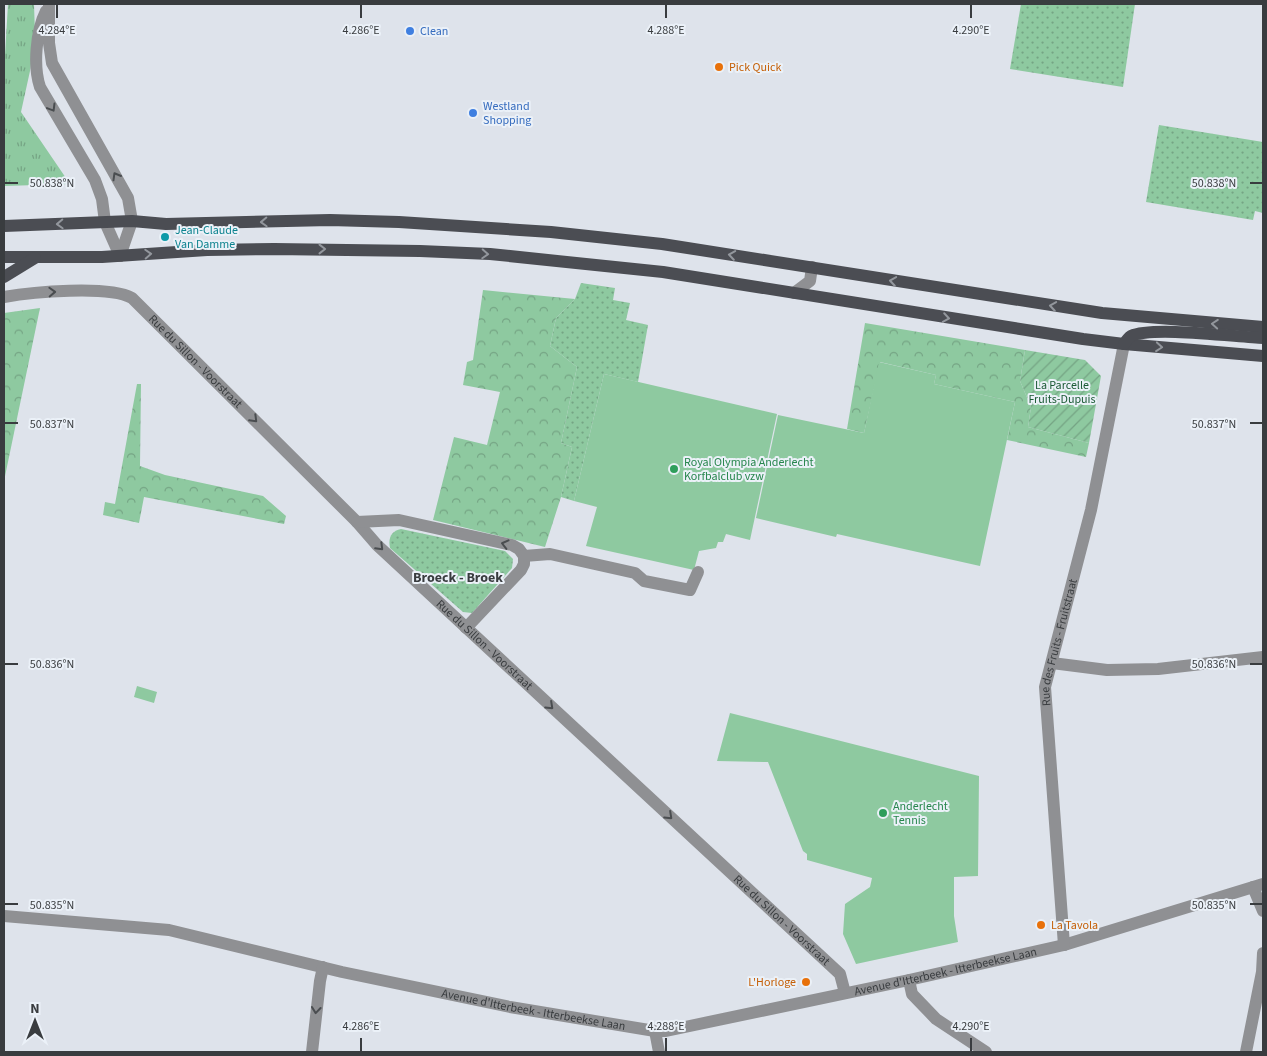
<svg xmlns="http://www.w3.org/2000/svg" width="1267" height="1056" font-family="'Source Sans 3',sans-serif">
  <style>
    .grass { fill: url(#grass-dots) }
    .forest { fill: url(#forest-crowns) }
    .park { fill: url(#park-tufts) }
    .garden { fill: url(#garden-furrows) }
    .pitch { fill: #8ec9a0 }
    .lines { fill: none; stroke-linecap: round; stroke-linejoin: round }
    .minor { stroke: #8f9093; stroke-width: 12 }
    .major { stroke: #4b4d53; stroke-width: 12 }
    .oneway { stroke: #4a4d50 }
    .oneway2 { stroke: #93979d }
    .ticks { fill: none; stroke: #393c3f; stroke-width: 2 }
    .shop-dot { fill: #3f7fe0; stroke: #ebf1f8; stroke-width: 2 }
    .food-dot { fill: #e8710a; stroke: #ebf1f8; stroke-width: 2 }
    .culture-dot { fill: #0f9aa8; stroke: #ebf1f8; stroke-width: 2 }
    .leisure-dot { fill: #2e9e5b; stroke: #ebf1f8; stroke-width: 2 }
    .labels { text-anchor: middle; dominant-baseline: central; stroke-width: 4; stroke-linejoin: round; paint-order: stroke }
    .shop-label { font-size: 12px; fill: #366cbe; stroke: #ebf1f8; text-anchor: start }
    .food-label { font-size: 12px; fill: #c56008; stroke: #ebf1f8; text-anchor: start }
    .culture-label { font-size: 12px; fill: #0d838f; stroke: #ebf1f8; text-anchor: start }
    .street-label { font-size: 12px; fill: #393c3f; stroke: #ebf1f8 }
    .park-label { font-size: 12px; fill: #1b5a35; stroke: #ebf1f8 }
    .leisure-label { font-size: 12px; fill: #27864d; stroke: #ebf1f8; text-anchor: start }
    .neighbourhood-label { font-size: 14px; font-weight: bold; fill: #393c3f; stroke: #ebf1f8 }
    .ticks-label { font-size: 12px; text-anchor: middle; fill: #393c3f; stroke: #ebf1f8; stroke-width: 4; stroke-linejoin: round; paint-order: stroke }
  </style>
  <defs>
    <pattern id="grass-dots" width="8" height="8" patternUnits="userSpaceOnUse" patternTransform="scale(1.25)"><rect width="8" height="8" fill="#8ec9a0"/><path d="M2 2h.1M6 6h.1" fill="none" stroke="#75a484" stroke-width="1.8" stroke-linecap="round"/></pattern>
    <pattern id="forest-crowns" width="20" height="18" patternUnits="userSpaceOnUse" patternTransform="scale(1.25)"><rect width="20" height="18" fill="#8ec9a0"/><path d="M2 6a3 3 0 1 1 6 0M12 15a3 3 0 1 1 6 0" fill="none" stroke="#75a484"/></pattern>
    <pattern id="park-tufts" width="24" height="20" patternUnits="userSpaceOnUse" patternTransform="scale(1.25)"><rect width="24" height="20" fill="#8ec9a0"/><path d="M3 7l-1-3M5 7V3M7 7l1-3M15 17l-1-3M17 17v-4M19 17l1-3" fill="none" stroke="#75a484"/></pattern>
    <pattern id="garden-furrows" width="10" height="10" patternUnits="userSpaceOnUse" patternTransform="scale(1.25)"><rect width="10" height="10" fill="#8ec9a0"/><path d="M-1 1l2-2M0 10L10 0M9 11l2-2" fill="none" stroke="#75a484"/></pattern>
  </defs>
  <rect width="100%" height="100%" fill="#dee3eb"/>
  <!-- grass -->
  <g class="grass">
    <polygon points="1021,4 1135,4 1123,87 1010,69"/>
    <polygon points="1159,125 1263,142 1263,213 1255,211 1253,220 1146,202"/>
    <polygon points="581,283 615,288 613,300 630,303 626,320 648,325 638,382 604,374 574,501 561,497 572,447 561,443 577,367 550,346 556,318 575,299"/>
    <path d="M401,529L505,551L513,559L512,568L472,613L463,612L390,548C388,538 391,531 401,529Z"/>
  </g>
  <!-- forest -->
  <g class="forest">
    <polygon points="483,290 575,299 556,318 550,346 577,367 561,443 572,447 561,497 545,547 433,520 454,437 487,445 500,392 463,385 467,362 473,360"/>
    <polygon points="40,308 4,481 4,313"/>
    <polygon points="865,323 1025,350 1020,381 1031,407 1028,427 1089,443 1086,457 1007,440 1015,402 934,384 936,375 880,362 864,433 847,429"/>
    <polygon points="137,384 141,384 140,466 165,475 263,496 286,516 284,524 144,497 139,523 103,515 105,502 115,504"/>
  </g>
  <!-- park -->
  <polygon class="park" points="8,4 34,4 35,34 30,71 21,112 70,184 4,186 4,72"/>
  <!-- garden -->
  <polygon class="garden" points="1025,350 1085,360 1101,376 1089,443 1028,427 1031,407 1020,381"/>
  <!-- pitch -->
  <g class="pitch">
    <polygon points="879,362 936,375 934,384 1015,402 980,566 837,534 836,537 756,518 778,415 864,433"/>
    <polygon points="604,374 777,414 750,540 726,534 723,542 718,542 716,548 699,551 694,570 586,546 597,507 574,501"/>
    <polygon points="137,686 157,692 154,703 134,697"/>
    <polygon points="730,713 979,776 978,876 954,877 954,916 958,942 856,964 843,934 845,904 870,887 872,878 807,860 807,854 803,851 768,762 717,761"/>
  </g>
  <g class="lines">
    <!-- minor -->
    <g class="minor">
      <polyline points="49,4 49,43 52,63 128,198 132,221 120,256"/>
      <path d="M46,11C36,31 33,66 40,87L95,180L102,199L105,222L120,256"/>
      <polyline points="794,293 810,281 812,267"/>
      <path id="s1" d="M4,297C32,292 108,285 132,298L357,522L377,545L840,974L845,993"/>
      <polyline points="357,522 399,520 512,545 519,549 524,556 524,564 521,570 466,628"/>
      <polyline points="524,556 550,554 635,573 644,581 690,590 698,572"/>
      <polyline points="1052,663 1107,670 1158,669 1263,657"/>
      <polyline points="1253,887 1263,911"/>
      <path id="s2" d="M4,916L169,930L342,972L510,1007L655,1031H666L909,980L1064,945L1263,884"/>
      <path id="s3" d="M1064,945L1045,687L1091,510L1124,344"/>
      <polyline points="909,980 912,994 936,1019 986,1052"/>
      <polyline points="655,1031 659,1052"/>
      <polyline points="312,1052 320,981 323,967"/>
      <polyline points="1246,1052 1262,972 1263,953"/>
    </g>
    <!-- major -->
    <g class="major">
      <polyline points="4,226 132,221 166,224 330,220 399,222 551,232 662,244 1102,313 1263,327"/>
      <polyline points="4,257 102,257 207,250 274,249 420,251 490,254 663,272 1083,339 1124,344 1263,356"/>
      <polyline points="4,277 35,258"/>
      <path d="M1124,344C1126,341 1128,338 1131,336C1153,326 1236,337 1263,338"/>
    </g>
  </g>
  <!-- one-way arrows -->
  <defs><path id="oneway-chevron" d="M-2-3.5L2.5 0L-2 3.5" fill="none" stroke-width="1.6" stroke-linecap="round" stroke-linejoin="round" transform="scale(1.25)"/></defs>
  <g class="oneway">
    <use href="#oneway-chevron" transform="translate(52 108) rotate(59)"/>
    <use href="#oneway-chevron" transform="translate(116 176) rotate(-120)"/>
    <use href="#oneway-chevron" transform="translate(52 292) rotate(-2)"/>
    <use href="#oneway-chevron" transform="translate(254 419) rotate(45)"/>
    <use href="#oneway-chevron" transform="translate(505 544) rotate(-166)"/>
    <use href="#oneway-chevron" transform="translate(380 547) rotate(45)"/>
    <use href="#oneway-chevron" transform="translate(550 706) rotate(43)"/>
    <use href="#oneway-chevron" transform="translate(669 816) rotate(43)"/>
    <use href="#oneway-chevron" transform="translate(316 1010) rotate(96)"/>
  </g>
  <g class="oneway2">
    <use href="#oneway-chevron" transform="translate(264 222) rotate(178)"/>
    <use href="#oneway-chevron" transform="translate(60 224) rotate(178)"/>
    <use href="#oneway-chevron" transform="translate(322 249)"/>
    <use href="#oneway-chevron" transform="translate(148 254) rotate(-3)"/>
    <use href="#oneway-chevron" transform="translate(485 254) rotate(3)"/>
    <use href="#oneway-chevron" transform="translate(732 255) rotate(-171)"/>
    <use href="#oneway-chevron" transform="translate(893 281) rotate(-171)"/>
    <use href="#oneway-chevron" transform="translate(1053 306) rotate(-171)"/>
    <use href="#oneway-chevron" transform="translate(946 318) rotate(9)"/>
    <use href="#oneway-chevron" transform="translate(1215 324) rotate(-176)"/>
    <use href="#oneway-chevron" transform="translate(1159 347) rotate(5)"/>
  </g>
  <!-- ticks -->
  <path class="ticks" d="M57,5V18M361,5V18M666,5V18M971,5V18M5,183H18M1250,183H1262M5,423H18M1250,423H1262M5,664H18M1250,664H1262M5,904H18M1250,904H1262M361,1038V1051M666,1038V1051M971,1038V1051"/>
  <!-- markers -->
  <g class="shop-dot">
    <circle cx="410" cy="31" r="5"/>
    <circle cx="473" cy="113" r="5"/>
  </g>
  <g class="food-dot">
    <circle cx="719" cy="67" r="5"/>
    <circle cx="1041" cy="925" r="5"/>
    <circle cx="806" cy="982" r="5"/>
  </g>
  <circle class="culture-dot" cx="165" cy="237" r="5"/>
  <g class="leisure-dot">
    <circle cx="674" cy="469" r="5"/>
    <circle cx="883" cy="813" r="5"/>
  </g>
  <g class="labels">
    <!-- shop labels -->
    <g class="shop-label">
      <text x="420" y="31">Clean</text>
      <text x="483" y="106">Westland<tspan x="483" dy="14">Shopping</tspan></text>
    </g>
    <!-- food labels -->
    <g class="food-label">
      <text x="729" y="67">Pick Quick</text>
      <text x="1051" y="925">La Tavola</text>
      <text x="796" y="982" text-anchor="end">L'Horloge</text>
    </g>
    <!-- culture labels -->
    <g class="culture-label">
      <text x="175" y="230">Jean-Claude<tspan x="175" dy="14">Van Damme</tspan></text>
    </g>
    <!-- street labels -->
    <g class="street-label">
      <text stroke="none"><textPath href="#s1" startOffset="219">Rue du Sillon - Voorstraat</textPath></text>
      <text stroke="none"><textPath href="#s3" startOffset="305">Rue des Fruits - Fruitstraat</textPath></text>
      <text stroke="none"><textPath href="#s1" startOffset="624">Rue du Sillon - Voorstraat</textPath></text>
      <text stroke="none"><textPath href="#s1" startOffset="1029">Rue du Sillon - Voorstraat</textPath></text>
      <text stroke="none"><textPath href="#s2" startOffset="959">Avenue d'Itterbeek - Itterbeekse Laan</textPath></text>
      <text stroke="none"><textPath href="#s2" startOffset="539">Avenue d'Itterbeek - Itterbeekse Laan</textPath></text>
    </g>
    <!-- park labels -->
    <g class="park-label">
      <text x="1062" y="385">La Parcelle<tspan x="1062" dy="14">Fruits-Dupuis</tspan></text>
    </g>
    <!-- leisure labels -->
    <g class="leisure-label">
      <text x="684" y="462">Royal Olympia Anderlecht<tspan x="684" dy="14">Korfbalclub vzw</tspan></text>
      <text x="893" y="806">Anderlecht<tspan x="893" dy="14">Tennis</tspan></text>
    </g>
    <!-- neighbourhood labels -->
    <g class="neighbourhood-label">
      <text x="458" y="578">Broeck - Broek</text>
    </g>
  </g>
  <g class="ticks-label">
    <text x="57" y="34">4.284°E</text>
    <text x="361" y="34">4.286°E</text>
    <text x="666" y="34">4.288°E</text>
    <text x="971" y="34">4.290°E</text>
    <text x="52" y="187">50.838°N</text>
    <text x="1214" y="187">50.838°N</text>
    <text x="52" y="428">50.837°N</text>
    <text x="1214" y="428">50.837°N</text>
    <text x="52" y="668">50.836°N</text>
    <text x="1214" y="668">50.836°N</text>
    <text x="52" y="909">50.835°N</text>
    <text x="1214" y="909">50.835°N</text>
    <text x="361" y="1030">4.286°E</text>
    <text x="666" y="1030">4.288°E</text>
    <text x="971" y="1030">4.290°E</text>
  </g>
  <!-- border -->
  <rect width="1267" height="1056" fill="none" stroke="#393c3f" stroke-width="10"/>
  <!-- north arrow -->
  <g transform="translate(35 1021)" stroke="#ebf1f8" stroke-width="4" paint-order="stroke">
  <path d="M0-4L9 19L0 12L-9 19Z" fill="#393c3f"/>
  <text y="-8" font-size="14" font-weight="bold" text-anchor="middle" fill="#393c3f">N</text>
  </g>
</svg>
